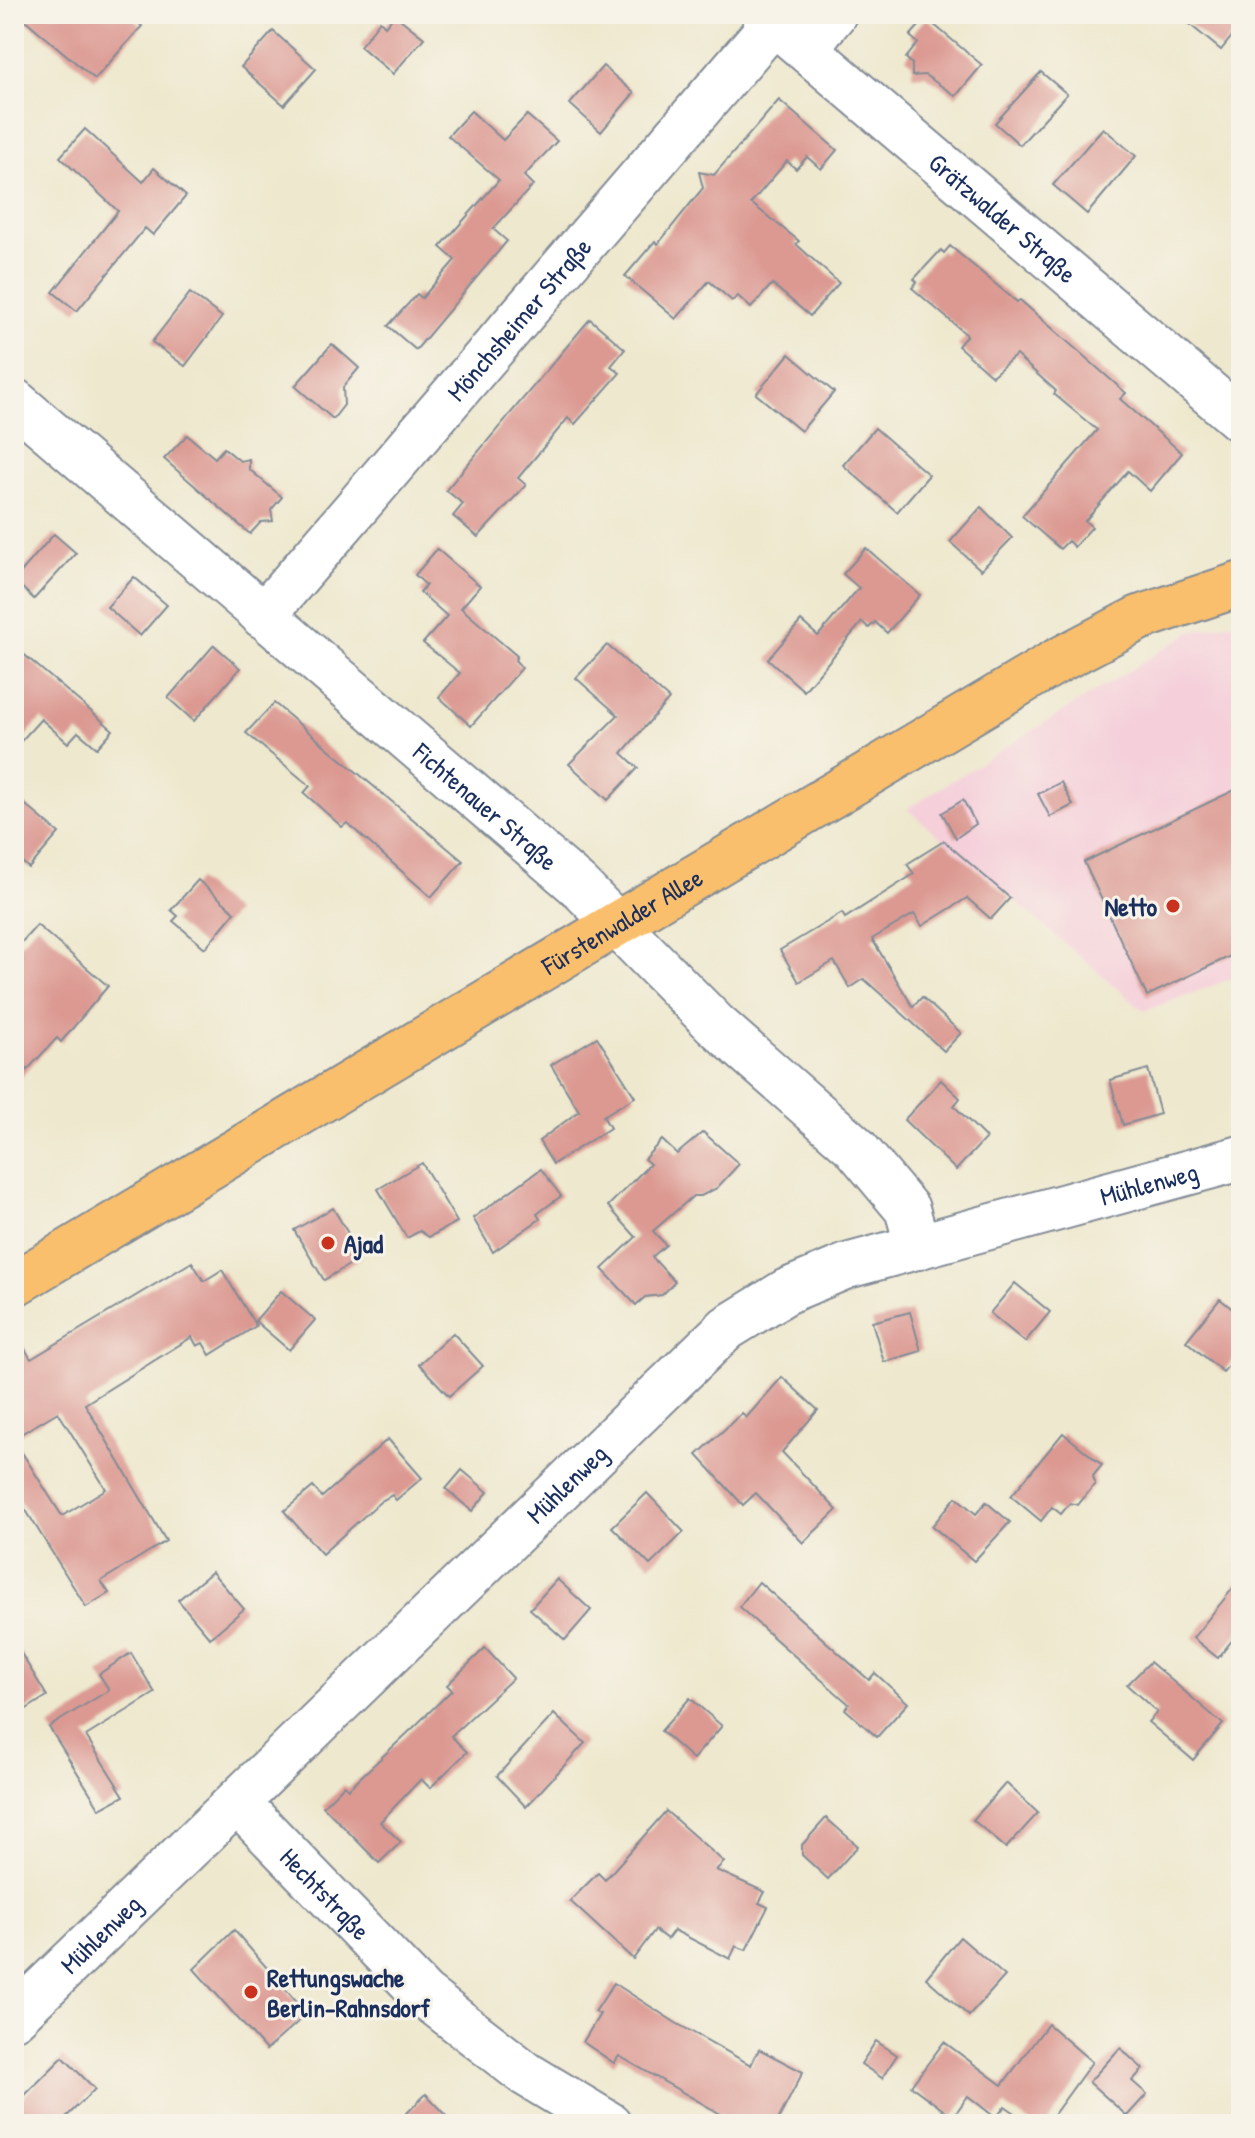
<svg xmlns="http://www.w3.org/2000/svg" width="1255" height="2138" font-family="'Patrick Hand',sans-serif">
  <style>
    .built { fill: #f5cfda }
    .building { fill: #db9992 }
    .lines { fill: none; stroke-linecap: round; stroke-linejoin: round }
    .minor-casing { stroke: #848c96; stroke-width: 48 }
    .major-casing { stroke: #848c96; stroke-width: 48 }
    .minor { stroke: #fff; stroke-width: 44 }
    .major { stroke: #f9bf6d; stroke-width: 44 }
    .poi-dot { fill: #c8321e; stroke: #f7f3e8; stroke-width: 3 }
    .labels { text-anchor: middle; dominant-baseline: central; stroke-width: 6; stroke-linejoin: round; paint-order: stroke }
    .street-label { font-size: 26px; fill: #1b2f5e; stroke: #f7f3e8 }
    .poi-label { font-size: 26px; font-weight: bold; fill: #1b2f5e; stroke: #f7f3e8; text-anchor: start }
  </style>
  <rect width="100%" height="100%" fill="#f7f3e8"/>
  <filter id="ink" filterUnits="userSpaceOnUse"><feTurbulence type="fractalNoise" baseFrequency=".0125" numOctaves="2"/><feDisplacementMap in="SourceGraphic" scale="16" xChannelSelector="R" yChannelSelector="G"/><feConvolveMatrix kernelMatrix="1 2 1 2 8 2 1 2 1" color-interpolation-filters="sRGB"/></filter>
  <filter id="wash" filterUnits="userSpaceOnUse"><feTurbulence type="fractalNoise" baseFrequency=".006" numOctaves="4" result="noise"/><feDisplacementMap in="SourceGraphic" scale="32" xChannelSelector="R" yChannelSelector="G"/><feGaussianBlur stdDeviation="1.8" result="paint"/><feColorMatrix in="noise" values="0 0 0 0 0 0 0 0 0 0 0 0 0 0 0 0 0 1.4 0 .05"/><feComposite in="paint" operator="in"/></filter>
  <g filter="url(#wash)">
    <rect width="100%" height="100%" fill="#eee8ce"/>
    <!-- built -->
    <polygon class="built" points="1241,621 1241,975 1144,1011 907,809 1191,632"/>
    <g id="blocks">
      <!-- building -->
      <g class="building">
        <polygon points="18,14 127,14 142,26 95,79"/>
        <polygon points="1177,14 1241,14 1241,25 1221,50"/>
        <polygon points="395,15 424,38 393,74 360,46 380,21 385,26"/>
        <polygon points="926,18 982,65 956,96 925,75 912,76 912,64 906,58 918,43 910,36"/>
        <polygon points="273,31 316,69 284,105 241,67"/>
        <polygon points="603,66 634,93 601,132 570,104"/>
        <polygon points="1041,72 1067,94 1020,145 995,123"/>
        <polygon points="779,100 837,150 821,169 807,157 796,169 787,161 751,203 799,241 796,244 839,283 810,316 772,284 751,308 738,296 732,301 709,281 676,319 625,276 655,241 658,244 703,188 699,172 714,175"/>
        <polygon points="471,111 503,140 527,115 557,141 524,176 533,185 493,229 507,241 416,350 388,326 417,294 422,298 455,260 440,247 499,180 448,136"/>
        <polygon points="1103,128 1136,156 1087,214 1053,185"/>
        <polygon points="85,129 143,182 154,168 186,196 153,235 145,228 77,311 53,292 118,211 60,157"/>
        <polygon points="950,246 1017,302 1020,300 1126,393 1120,399 1182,453 1150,491 1128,471 1085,521 1092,527 1074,547 1068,541 1060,549 1022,516 1097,430 1054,394 1056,391 1016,355 992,376 958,346 967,335 912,288 917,282 914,279 941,250 944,253"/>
        <polygon points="190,293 222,317 185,366 152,342"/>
        <polygon points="590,319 625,349 611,366 620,373 575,424 568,418 518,478 526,485 478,537 453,516 463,504 446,490"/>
        <polygon points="332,344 359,368 343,387 344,405 333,419 295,386"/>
        <polygon points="789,354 834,392 801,431 756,394"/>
        <polygon points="875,428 929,475 897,512 843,465"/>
        <polygon points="187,435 215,458 224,448 240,461 249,459 249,469 282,497 271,510 273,521 261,522 250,534 164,459"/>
        <polygon points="981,507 1012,538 981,570 950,542"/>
        <polygon points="54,534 76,553 34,599 14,580"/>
        <polygon points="866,548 920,595 887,633 875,622 869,628 862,622 804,691 768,659 801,621 818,636 859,588 843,574"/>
        <polygon points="437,549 480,586 461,608 517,656 515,660 522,668 471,726 439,697 460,673 423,643 447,616 420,592 426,585 415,575"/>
        <polygon points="134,577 167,605 140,636 107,607"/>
        <polygon points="214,645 240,668 194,721 168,698"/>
        <polygon points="607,645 669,699 622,753 638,768 608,800 569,764 618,715 576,678"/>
        <polygon points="14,646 113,730 97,748 78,732 68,743 41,719 14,749"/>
        <polygon points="274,703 463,861 431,897 347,823 342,827 304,793 310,786 246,733"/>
        <polygon points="1061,782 1073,805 1050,817 1038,794"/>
        <polygon points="1241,787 1241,951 1147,996 1084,862"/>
        <polygon points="14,795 59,833 29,868 14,855"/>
        <polygon points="963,800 976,824 956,838 942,813"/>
        <polygon points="944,841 1010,898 991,919 967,898 922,926 914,914 872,939 913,1007 922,997 961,1033 944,1051 864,979 850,988 834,961 799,982 780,950 842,913 845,918 914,874 907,864"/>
        <polygon points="198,880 235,912 205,948 173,921 178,916 171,910"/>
        <polygon points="37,925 108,986 61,1042 57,1038 14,1084 14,951"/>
        <polygon points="597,1037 635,1097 603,1116 610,1128 553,1164 539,1141 579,1111 551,1065"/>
        <polygon points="1148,1069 1160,1114 1123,1125 1110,1080"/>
        <polygon points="941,1080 960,1098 954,1106 986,1138 956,1170 904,1120"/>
        <polygon points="703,1132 739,1164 717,1188 701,1196 693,1196 653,1231 666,1245 652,1257 675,1282 662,1295 645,1297 636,1305 602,1269 636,1237 608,1206 650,1164 644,1159 662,1140 677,1154"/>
        <polygon points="422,1163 457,1222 429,1237 420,1231 407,1238 378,1189"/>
        <polygon points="541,1169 561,1196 537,1214 540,1219 493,1252 473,1218"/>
        <polygon points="333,1208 362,1257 324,1280 294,1230"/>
        <polygon points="192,1262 204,1281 222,1270 256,1326 210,1355 203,1343 197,1346 192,1337 85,1404 166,1541 101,1581 109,1593 86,1607 14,1491 14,1440 62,1516 106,1489 58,1412 14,1438 14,1331 31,1359"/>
        <polygon points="1015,1283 1050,1312 1025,1342 990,1313"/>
        <polygon points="281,1291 315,1320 289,1350 255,1321"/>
        <polygon points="1220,1299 1241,1316 1241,1350 1223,1372 1186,1341"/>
        <polygon points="910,1312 921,1351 884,1362 872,1322"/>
        <polygon points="453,1333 483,1366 449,1396 419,1364"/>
        <polygon points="782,1377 818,1410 782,1452 837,1510 803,1543 756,1493 743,1505 697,1455 742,1413 746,1418"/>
        <polygon points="1063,1433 1102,1465 1093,1476 1095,1484 1078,1505 1070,1503 1061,1514 1052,1507 1041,1521 1011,1496"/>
        <polygon points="388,1439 422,1478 396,1500 392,1495 381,1501 322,1554 284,1511 313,1487 322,1497"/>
        <polygon points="462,1470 488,1492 472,1511 446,1489"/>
        <polygon points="647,1493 684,1532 650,1565 612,1527"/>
        <polygon points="956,1497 976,1514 986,1502 1010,1522 974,1561 932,1526"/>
        <polygon points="212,1572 244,1609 210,1638 178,1600"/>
        <polygon points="1241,1578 1241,1629 1218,1658 1193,1638"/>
        <polygon points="557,1579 591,1610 565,1640 530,1609"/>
        <polygon points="759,1582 869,1680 875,1673 908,1703 877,1737 845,1709 849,1704 739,1607"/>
        <polygon points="14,1642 47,1696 14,1717"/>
        <polygon points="485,1648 513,1678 451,1736 467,1752 430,1788 421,1779 380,1822 401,1842 379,1863 323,1806 344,1785 348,1789 414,1727 452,1690 447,1685"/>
        <polygon points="131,1653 155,1693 86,1736 124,1796 100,1809 49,1727 109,1690 99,1674"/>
        <polygon points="1150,1662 1223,1724 1193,1760 1148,1722 1157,1712 1127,1685"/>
        <polygon points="690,1698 722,1726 693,1759 661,1731"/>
        <polygon points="554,1714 585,1743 526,1807 497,1776"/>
        <polygon points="1006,1783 1038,1813 1006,1848 973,1820"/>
        <polygon points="666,1811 724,1862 716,1870 765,1892 759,1903 768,1907 746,1950 736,1946 730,1959 674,1930 667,1939 655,1930 633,1959 570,1901 598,1873 605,1880"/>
        <polygon points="826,1818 858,1846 828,1879 802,1855 802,1845"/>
        <polygon points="234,1930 307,2014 266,2050 194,1969"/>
        <polygon points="960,1937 1005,1976 969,2016 926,1978"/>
        <polygon points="614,1983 676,2023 751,2065 759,2049 803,2072 776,2124 720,2124 724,2116 619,2056 614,2063 583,2042 600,2014 595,2012"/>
        <polygon points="1048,2024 1092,2062 1047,2124 1031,2124 1005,2106 996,2118 968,2096 953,2117 911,2086 944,2042 1002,2085"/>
        <polygon points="876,2041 897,2055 882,2078 861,2064"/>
        <polygon points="1120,2048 1143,2069 1132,2081 1147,2094 1127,2116 1089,2082"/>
        <polygon points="63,2057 95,2089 59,2124 14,2124 14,2106"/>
        <polygon points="426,2094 455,2124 396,2124"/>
      </g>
    </g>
  </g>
  <g filter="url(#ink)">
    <use href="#blocks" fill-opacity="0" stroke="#848c96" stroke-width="2"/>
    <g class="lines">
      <!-- minor casing -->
      <g class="minor-casing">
        <g id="minor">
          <path id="s1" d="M764,14L1241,420"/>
          <polyline points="805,48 834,14"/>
          <path id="s2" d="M14,401L579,886L715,1024L855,1147L907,1209L918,1247"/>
          <path id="s3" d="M263,616L774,22"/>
          <path id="s4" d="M238,1803L424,1995L526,2074L609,2124"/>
          <path id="s5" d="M14,2017L727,1328L787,1291L847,1266L1241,1158"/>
        </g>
      </g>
      <!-- major casing -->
      <g class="major-casing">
        <g id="major">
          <path id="s6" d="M14,1284L1057,661L1139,618L1241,584"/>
        </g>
      </g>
      <!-- minor -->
      <use href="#minor" class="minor"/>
      <!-- major -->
      <use href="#major" class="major"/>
    </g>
  </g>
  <!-- markers -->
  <g class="poi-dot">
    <circle cx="1173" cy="906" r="8"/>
    <circle cx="328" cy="1243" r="8"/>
    <circle cx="251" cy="1992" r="8"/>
  </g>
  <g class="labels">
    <!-- street labels -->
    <g class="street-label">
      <text stroke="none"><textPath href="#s1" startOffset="314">Grätzwalder Straße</textPath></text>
      <text stroke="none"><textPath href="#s3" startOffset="392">Mönchsheimer Straße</textPath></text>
      <text stroke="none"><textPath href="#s2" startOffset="622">Fichtenauer Straße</textPath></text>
      <text stroke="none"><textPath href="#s6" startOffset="708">Fürstenwalder Allee</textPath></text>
      <text stroke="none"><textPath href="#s5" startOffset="1440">Mühlenweg</textPath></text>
      <text stroke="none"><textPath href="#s5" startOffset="768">Mühlenweg</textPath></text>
      <text stroke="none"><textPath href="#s4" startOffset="126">Hechtstraße</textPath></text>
      <text stroke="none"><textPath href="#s5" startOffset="120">Mühlenweg</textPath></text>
    </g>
    <!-- poi labels -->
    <g class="poi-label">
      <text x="1157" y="906" text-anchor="end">Netto</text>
      <text x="344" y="1243">Ajad</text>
      <text x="267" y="1977">Rettungswache<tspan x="267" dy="30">Berlin-Rahnsdorf</tspan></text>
    </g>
  </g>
  <!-- margin -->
  <rect width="1255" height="2138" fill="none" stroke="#f7f3e8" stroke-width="48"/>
</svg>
